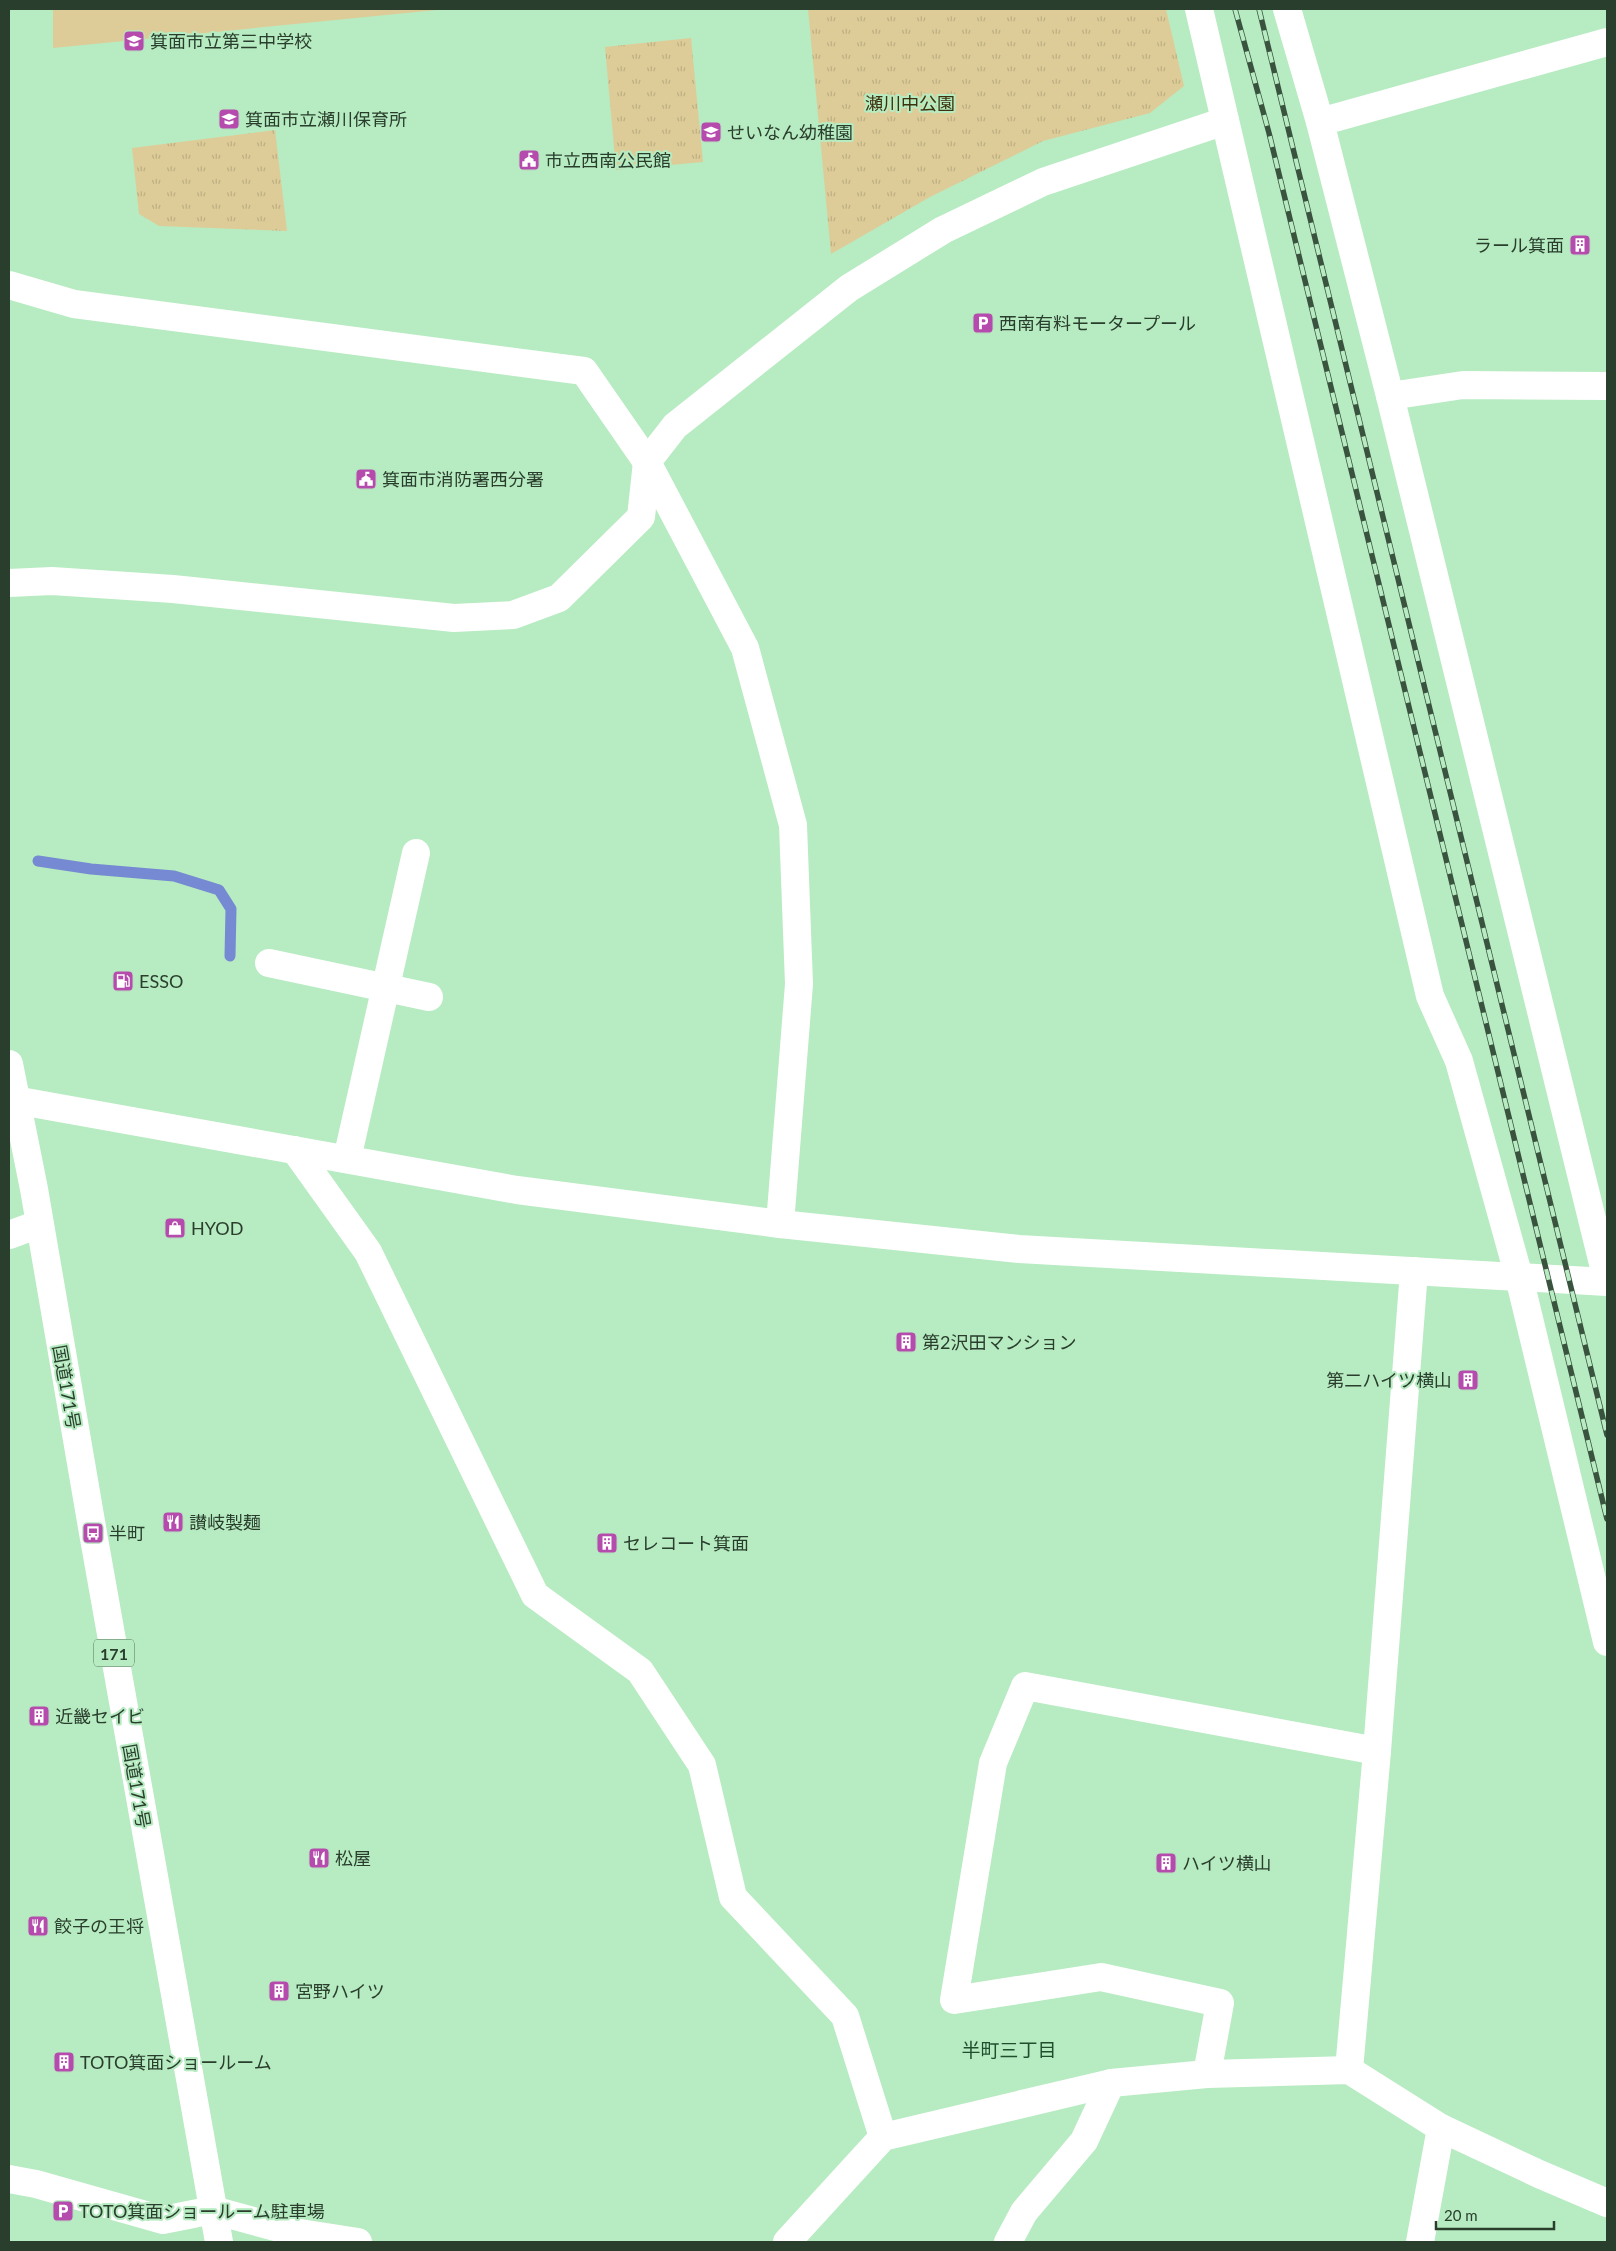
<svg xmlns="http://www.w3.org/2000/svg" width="1616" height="2251" font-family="Lato,'Noto Sans JP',sans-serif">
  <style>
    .grass { fill: url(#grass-tufts) }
    .pitch { fill: #decc98 }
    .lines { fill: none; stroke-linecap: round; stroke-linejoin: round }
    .stream { stroke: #758ad2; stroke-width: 11 }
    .street { stroke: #fff; stroke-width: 28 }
    .secondary { stroke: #fff; stroke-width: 28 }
    .highway { stroke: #fff; stroke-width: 28 }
    .rail-casing { stroke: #3a533f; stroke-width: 5.5 }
    .rail { stroke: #b7ebc1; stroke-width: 4; stroke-dasharray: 11; stroke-linecap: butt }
    .labels { text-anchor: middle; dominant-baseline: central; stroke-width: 4; stroke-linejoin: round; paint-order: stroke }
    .shield { fill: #b7ebc1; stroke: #547259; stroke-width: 1 }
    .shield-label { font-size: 16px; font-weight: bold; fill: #293e2d }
    .poi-label { font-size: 18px; fill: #293e2d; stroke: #b7ebc1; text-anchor: start }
    .park-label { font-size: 18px; fill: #3e320c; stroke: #b7ebc1 }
    .street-label { font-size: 18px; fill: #293e2d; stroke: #b7ebc1 }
    .neighbourhood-label { font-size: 19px; fill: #1f4f2d; stroke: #b7ebc1 }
  </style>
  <defs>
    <pattern id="grass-tufts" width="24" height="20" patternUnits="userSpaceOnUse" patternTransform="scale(1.25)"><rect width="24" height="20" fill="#decc98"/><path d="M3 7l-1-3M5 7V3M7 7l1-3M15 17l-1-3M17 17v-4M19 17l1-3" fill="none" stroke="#beb083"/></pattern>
  </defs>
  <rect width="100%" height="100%" fill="#b7ebc1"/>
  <!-- grass -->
  <g class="grass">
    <polygon points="808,9 1166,9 1184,86 1150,113 1043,141 930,197 831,254"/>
    <polygon points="691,38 703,162 616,170 605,47"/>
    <polygon points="275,130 287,231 159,226 139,214 132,148"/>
  </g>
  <!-- pitch -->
  <polygon class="pitch" points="53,9 447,9 53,48"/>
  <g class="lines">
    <!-- stream -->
    <polyline class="stream" points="38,861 91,869 174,876 219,890 231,909 230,956"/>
    <!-- street -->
    <g class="street">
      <polyline points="1287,9 1320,122 1390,396 1607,1280"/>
      <polyline points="1320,122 1607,42"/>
      <polyline points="1390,396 1463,385 1607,386"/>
      <polyline points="9,583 52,581 173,589 454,618 513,615 559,598 641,517 647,462"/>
      <polyline points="269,963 429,997"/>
      <polyline points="295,1150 368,1252 535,1595 640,1671 702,1765 733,1897 845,2016 883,2137"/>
      <polyline points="347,1159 416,853"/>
      <polyline points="9,1235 39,1224"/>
      <polyline points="1519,1277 1607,1642"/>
      <polyline points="1349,2070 1377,1751 1414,1271"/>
      <polyline points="1207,2074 1220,2003 1101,1977 954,2000 993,1763 1025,1686 1377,1751"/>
      <polyline points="9,2179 36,2184 163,2220 213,2210 294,2232 358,2242"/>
      <polyline points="787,2242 883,2137 1111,2083 1207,2074 1349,2070 1441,2128 1539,2174 1607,2203"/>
      <polyline points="1008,2242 1024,2212 1084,2141 1111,2083"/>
      <polyline points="1420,2242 1441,2128"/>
    </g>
    <!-- secondary -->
    <g class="secondary">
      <polyline points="1199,9 1430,996 1459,1061 1519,1277"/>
      <polyline points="9,285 74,304 584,371 647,462 745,648 793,825 799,984 780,1224"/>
      <polyline points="647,462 675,426 849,288 943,230 1043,182 1225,121"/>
      <polyline points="9,1099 517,1190 780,1224 1019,1249 1607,1282"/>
    </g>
    <!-- highway -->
    <polyline class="highway" points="9,1064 34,1189 93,1533 219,2242"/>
    <!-- rail casing -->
    <g class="rail-casing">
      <g id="rail">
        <polyline points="1235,9 1269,133 1607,1519"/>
        <polyline points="1259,9 1607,1435"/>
      </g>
    </g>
    <!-- rail -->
    <use href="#rail" class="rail"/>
  </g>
  <!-- icons -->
  <defs>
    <g id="school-square" transform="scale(1.125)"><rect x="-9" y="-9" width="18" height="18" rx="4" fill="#b54bad" stroke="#b7ebc1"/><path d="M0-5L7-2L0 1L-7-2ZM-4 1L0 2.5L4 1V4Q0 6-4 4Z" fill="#fff"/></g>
    <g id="civic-square" transform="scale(1.125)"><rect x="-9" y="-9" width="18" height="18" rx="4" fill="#b54bad" stroke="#b7ebc1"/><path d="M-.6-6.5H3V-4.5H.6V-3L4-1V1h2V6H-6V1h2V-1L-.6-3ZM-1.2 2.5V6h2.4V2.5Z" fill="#fff"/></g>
    <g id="building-square" transform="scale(1.125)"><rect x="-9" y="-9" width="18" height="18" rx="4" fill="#b54bad" stroke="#b7ebc1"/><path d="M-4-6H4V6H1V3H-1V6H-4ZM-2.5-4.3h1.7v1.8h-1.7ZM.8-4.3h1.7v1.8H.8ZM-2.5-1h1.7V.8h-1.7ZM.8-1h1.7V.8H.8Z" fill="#fff"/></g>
    <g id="parking-square" transform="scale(1.125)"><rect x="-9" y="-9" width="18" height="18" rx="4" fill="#b54bad" stroke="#b7ebc1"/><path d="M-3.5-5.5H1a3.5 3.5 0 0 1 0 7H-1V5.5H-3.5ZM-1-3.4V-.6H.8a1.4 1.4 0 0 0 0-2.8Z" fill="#fff"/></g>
    <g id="fuel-square" transform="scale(1.125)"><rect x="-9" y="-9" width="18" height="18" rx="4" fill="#b54bad" stroke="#b7ebc1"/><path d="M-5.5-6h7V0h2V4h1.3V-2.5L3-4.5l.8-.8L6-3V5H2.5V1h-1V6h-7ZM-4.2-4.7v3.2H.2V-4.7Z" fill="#fff"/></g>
    <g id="shop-square" transform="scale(1.125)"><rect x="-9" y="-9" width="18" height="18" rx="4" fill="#b54bad" stroke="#b7ebc1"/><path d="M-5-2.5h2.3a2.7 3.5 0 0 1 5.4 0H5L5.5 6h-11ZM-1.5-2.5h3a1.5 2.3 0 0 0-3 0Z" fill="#fff"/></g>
    <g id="restaurant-square" transform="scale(1.125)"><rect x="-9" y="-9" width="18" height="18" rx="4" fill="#b54bad" stroke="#b7ebc1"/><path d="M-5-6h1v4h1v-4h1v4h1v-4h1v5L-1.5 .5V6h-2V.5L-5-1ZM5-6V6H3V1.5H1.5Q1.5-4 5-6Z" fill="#fff"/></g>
    <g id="bus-square" transform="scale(1.125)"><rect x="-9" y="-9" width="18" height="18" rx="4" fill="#b54bad" stroke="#b7ebc1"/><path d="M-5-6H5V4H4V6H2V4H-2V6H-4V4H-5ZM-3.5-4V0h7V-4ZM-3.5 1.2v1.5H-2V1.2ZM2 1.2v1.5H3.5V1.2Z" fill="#fff"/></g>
  </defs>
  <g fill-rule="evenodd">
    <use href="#school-square" x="134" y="41"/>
    <use href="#school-square" x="229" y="119"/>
    <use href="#school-square" x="711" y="132"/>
    <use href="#civic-square" x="529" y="160"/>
    <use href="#building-square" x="1580" y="245"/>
    <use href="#parking-square" x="983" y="323"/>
    <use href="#civic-square" x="366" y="479"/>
    <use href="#fuel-square" x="123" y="981"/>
    <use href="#shop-square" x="175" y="1228"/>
    <use href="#building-square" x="906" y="1342"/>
    <use href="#building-square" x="1468" y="1380"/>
    <use href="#restaurant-square" x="173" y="1522"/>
    <use href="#bus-square" x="93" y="1533"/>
    <use href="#building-square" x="607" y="1543"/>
    <use href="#building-square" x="39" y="1716"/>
    <use href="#restaurant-square" x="319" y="1858"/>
    <use href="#building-square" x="1166" y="1863"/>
    <use href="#restaurant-square" x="38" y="1926"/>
    <use href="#building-square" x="279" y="1991"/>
    <use href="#building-square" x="64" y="2062"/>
    <use href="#parking-square" x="63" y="2211"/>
  </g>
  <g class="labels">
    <!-- shield labels -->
    <rect class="shield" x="94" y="1639.5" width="40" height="27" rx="4"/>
    <g class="shield-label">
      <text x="114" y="1653">171</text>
    </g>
    <!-- poi labels -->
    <g class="poi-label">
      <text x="150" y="41">箕面市立第三中学校</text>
      <text x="245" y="119">箕面市立瀬川保育所</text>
      <text x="727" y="132">せいなん幼稚園</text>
      <text x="545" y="160">市立西南公民館</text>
      <text x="1564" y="245" text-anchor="end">ラール箕面</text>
      <text x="999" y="323">西南有料モータープール</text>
      <text x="382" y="479">箕面市消防署西分署</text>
      <text x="139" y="981">ESSO</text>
      <text x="191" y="1228">HYOD</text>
      <text x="922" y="1342">第2沢田マンション</text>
      <text x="1452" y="1380" text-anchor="end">第二ハイツ横山</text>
      <text x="189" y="1522">讃岐製麺</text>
      <text x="109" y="1533">半町</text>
      <text x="623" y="1543">セレコート箕面</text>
      <text x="55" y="1716">近畿セイビ</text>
      <text x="335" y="1858">松屋</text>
      <text x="1182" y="1863">ハイツ横山</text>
      <text x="54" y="1926">餃子の王将</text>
      <text x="295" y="1991">宮野ハイツ</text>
      <text x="80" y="2062">TOTO箕面ショールーム</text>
      <text x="79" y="2211">TOTO箕面ショールーム駐車場</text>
    </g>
    <!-- park labels -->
    <g class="park-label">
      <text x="910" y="103">瀬川中公園</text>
    </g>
    <!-- street labels -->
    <g class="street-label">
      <text transform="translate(67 1387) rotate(80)">国道171号</text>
      <text transform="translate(137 1786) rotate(80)">国道171号</text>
    </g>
    <!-- neighbourhood labels -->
    <g class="neighbourhood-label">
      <text x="1009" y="2049">半町三丁目</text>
    </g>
  </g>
  <!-- border -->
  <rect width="1616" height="2251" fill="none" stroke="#293e2d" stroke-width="20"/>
  <!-- scale -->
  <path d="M1436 2221v8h118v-8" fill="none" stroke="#293e2d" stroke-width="2.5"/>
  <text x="1444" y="2221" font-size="15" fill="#293e2d" stroke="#b7ebc1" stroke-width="4" paint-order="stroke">20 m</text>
</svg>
